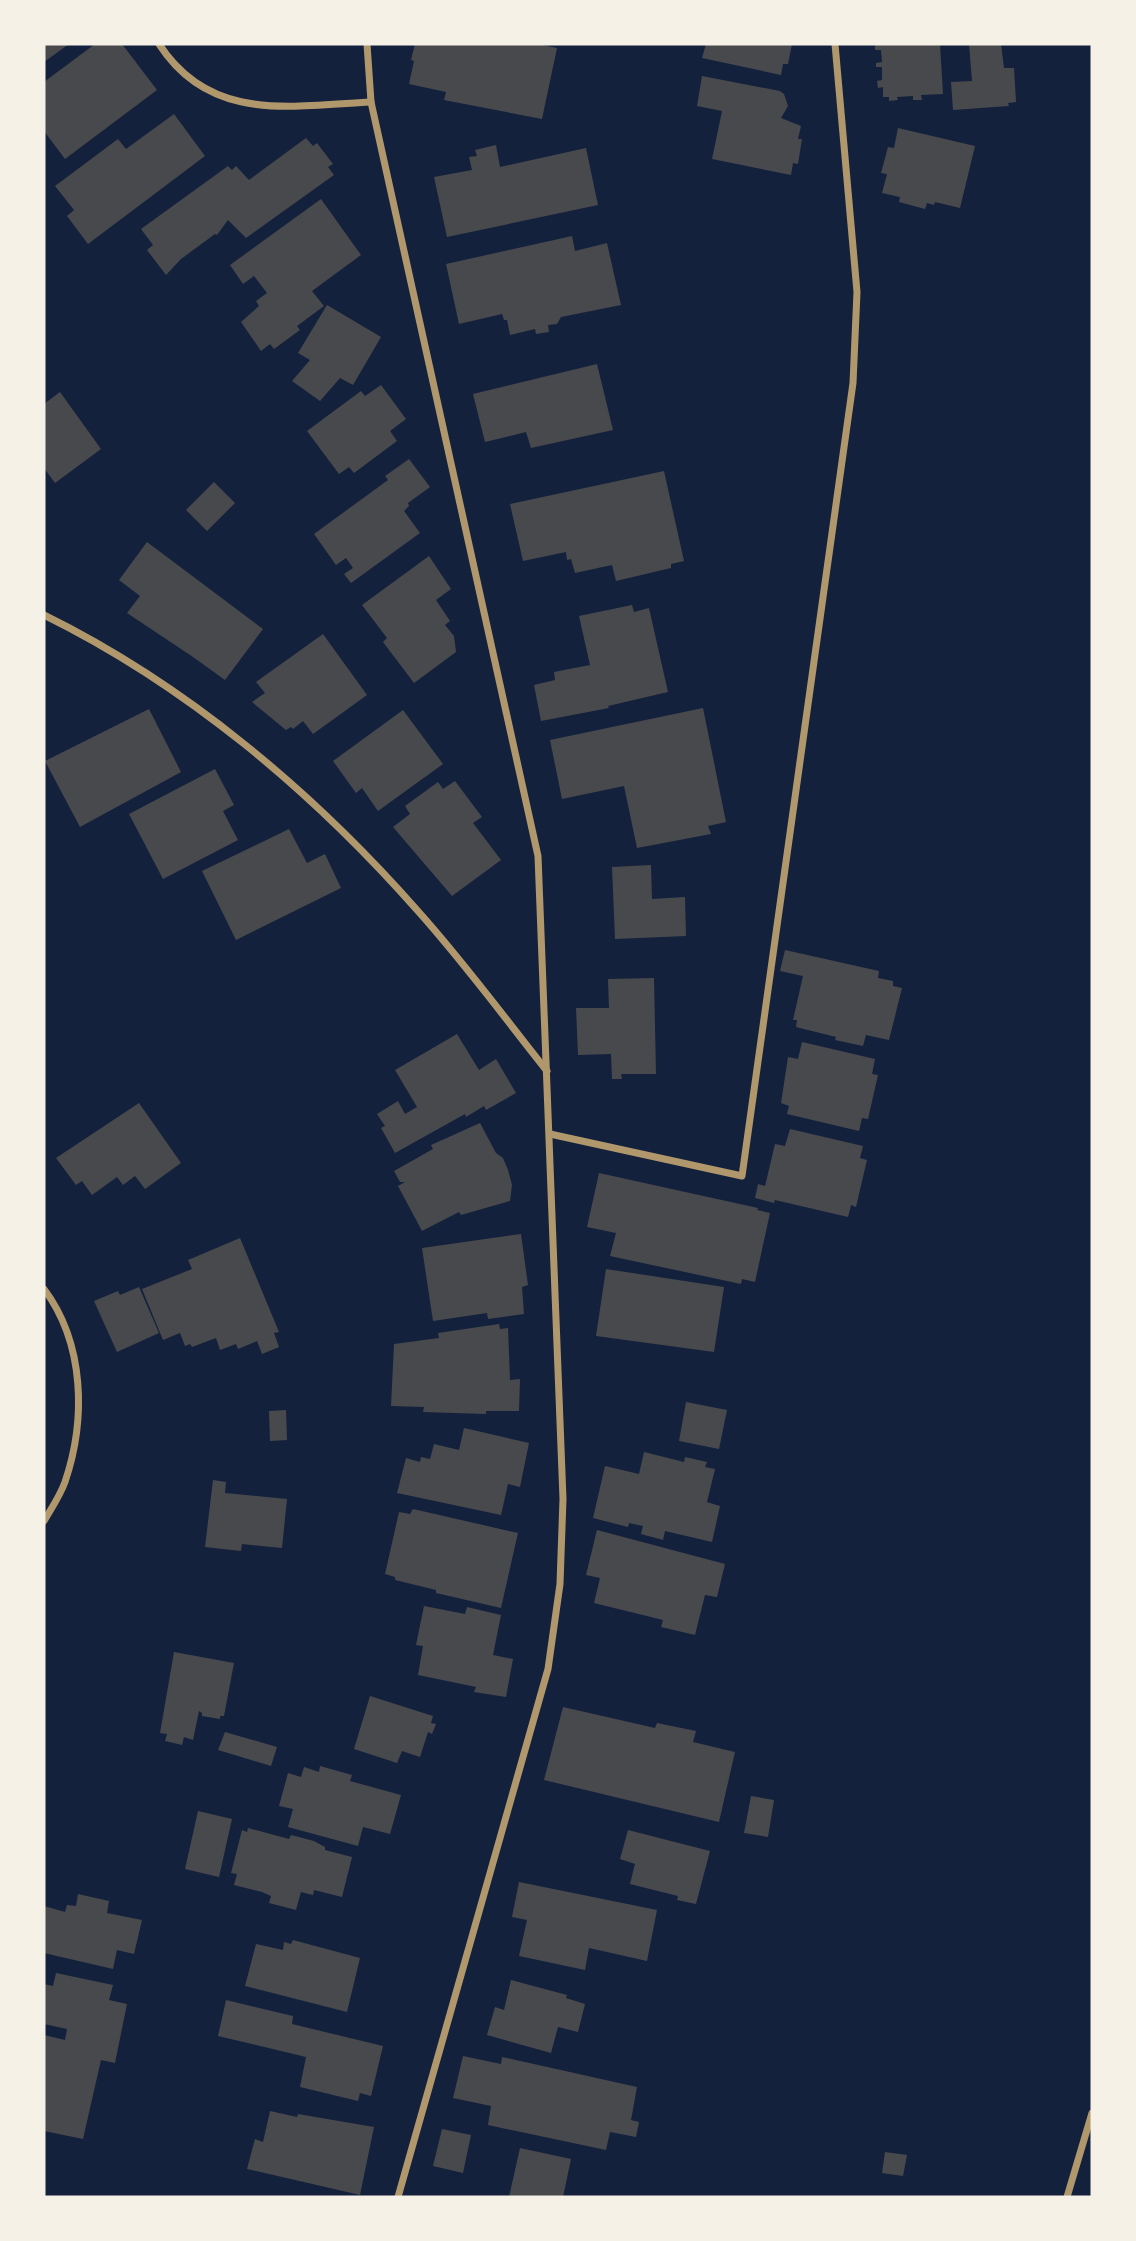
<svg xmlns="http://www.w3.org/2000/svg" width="1136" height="2241" font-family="'Source Sans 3',sans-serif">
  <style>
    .building { fill: #48494c }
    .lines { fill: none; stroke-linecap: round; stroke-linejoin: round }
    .minor { stroke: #b1986c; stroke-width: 7 }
  </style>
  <rect width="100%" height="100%" fill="#14213d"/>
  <!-- building -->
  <g class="building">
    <polygon points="44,44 69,44 44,62"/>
    <polygon points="95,44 122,44 157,90 65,159 44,131 44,82"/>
    <polygon points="415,44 537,44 557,48 542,119 444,100 446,92 409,84 414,61 411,60"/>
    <polygon points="706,44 792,44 788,64 783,64 781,75 702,58"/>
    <polygon points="875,44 940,44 943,94 921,95 922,100 913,100 913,96 897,97 898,100 889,101 889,97 883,97 883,87 878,88 877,81 882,80 882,67 876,67 876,63 882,62 881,50 875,50"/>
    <polygon points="969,44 1001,44 1004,68 1014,68 1016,102 1008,103 1009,106 953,110 951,82 972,81"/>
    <polygon points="702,76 780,91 784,94 788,106 781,118 801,126 798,139 802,139 798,164 793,163 791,175 712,159 722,111 697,106"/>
    <polygon points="174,114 205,156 88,244 67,216 74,210 55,186 118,139 126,149"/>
    <polygon points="898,128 975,146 960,208 935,202 934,205 927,203 925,209 899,202 900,197 882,193 887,174 881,173 888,147 894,148"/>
    <polygon points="306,138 313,146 317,143 333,164 328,167 334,175 246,238 228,220 217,235 215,234 181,259 166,275 147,250 153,245 141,229 228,166 232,170 236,166 249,180"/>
    <polygon points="496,145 500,167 586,148 598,205 447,237 434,177 472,170 469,157 477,156 475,150"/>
    <polygon points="321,199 361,255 312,291 324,306 297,326 300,330 274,349 270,344 261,351 241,322 259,306 256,301 267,293 254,276 243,284 230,265"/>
    <polygon points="572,236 575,251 607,243 621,305 561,317 557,324 548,325 549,332 536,334 535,329 510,335 507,320 504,320 502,314 459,324 446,264"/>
    <polygon points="327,305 381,337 353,385 340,378 320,401 292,381 310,360 298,353"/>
    <polygon points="597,364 613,430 531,448 526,432 485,442 473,394"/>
    <polygon points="381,385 406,419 390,431 397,441 354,473 349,467 339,474 307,431 361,391 365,396"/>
    <polygon points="60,392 101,449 55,483 44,468 44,404"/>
    <polygon points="409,459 430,487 408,503 409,506 404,511 420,533 351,583 344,574 353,568 346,558 336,565 314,534 388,480 385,476"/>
    <polygon points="664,471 684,561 671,564 671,568 616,581 612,565 575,573 571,559 567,560 566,552 523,561 510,504"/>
    <polygon points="214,482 235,503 207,531 186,510"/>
    <polygon points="147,542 263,629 225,680 193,657 127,613 140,596 119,580"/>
    <polygon points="429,556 451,589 436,600 450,621 445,625 454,636 456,652 414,683 383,642 387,638 362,605"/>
    <polygon points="632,605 634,612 649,608 668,692 608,706 609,708 541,721 534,685 555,680 554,672 590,665 579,616"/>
    <polygon points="323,634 367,695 313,734 303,721 293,729 291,727 286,730 252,702 265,693 256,682"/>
    <polygon points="703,708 726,822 708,826 711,834 637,848 624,786 562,799 550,740"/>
    <polygon points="149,709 181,772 80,827 45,761"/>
    <polygon points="403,710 443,764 378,811 362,788 356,793 333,761"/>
    <polygon points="215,769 234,805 223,811 238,840 163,879 129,814"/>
    <polygon points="455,781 482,817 473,823 501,860 452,896 393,827 410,814 405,806 438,782 443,789"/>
    <polygon points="289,829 307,863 325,854 341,888 236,940 202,871"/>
    <polygon points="651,865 652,899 685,897 686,936 615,939 612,867"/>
    <polygon points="785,950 879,971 878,978 893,981 893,986 902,988 889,1040 866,1035 863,1046 835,1040 836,1037 796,1027 797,1020 793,1020 803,976 780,971"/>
    <polygon points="654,978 656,1074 621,1074 622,1079 612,1079 611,1054 578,1055 576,1008 609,1008 608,979"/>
    <polygon points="457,1034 479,1070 496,1059 516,1093 486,1110 484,1106 466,1117 465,1114 395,1153 381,1128 385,1126 377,1114 398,1101 405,1114 417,1107 395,1070"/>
    <polygon points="802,1042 875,1059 872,1074 878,1075 868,1119 862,1118 859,1131 787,1114 789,1106 781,1103 788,1057 798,1059"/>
    <polygon points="139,1103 181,1163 145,1189 135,1176 123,1185 117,1177 92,1195 82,1181 76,1185 56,1158"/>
    <polygon points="480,1123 496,1153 503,1158 508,1170 512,1185 510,1201 461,1215 459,1212 422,1231 398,1186 405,1182 400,1182 394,1171 433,1149 431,1145"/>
    <polygon points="790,1129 863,1146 860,1158 867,1160 856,1207 851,1205 848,1217 775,1200 774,1203 755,1198 758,1184 765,1186 775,1144 785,1146"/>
    <polygon points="599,1173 758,1208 757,1210 770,1213 755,1282 742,1279 741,1284 610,1256 616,1233 587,1227"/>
    <polygon points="521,1234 528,1285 522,1287 524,1314 488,1319 487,1313 433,1321 422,1248"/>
    <polygon points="240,1238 279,1332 274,1333 279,1347 262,1354 257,1341 238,1349 236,1344 220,1350 216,1338 192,1347 190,1344 185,1346 180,1333 163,1340 142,1289 192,1269 188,1260"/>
    <polygon points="606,1269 724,1287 714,1352 596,1336"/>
    <polygon points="139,1287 159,1333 117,1352 94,1301 118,1291 120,1295"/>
    <polygon points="499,1324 500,1329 508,1328 510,1380 520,1379 519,1411 486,1411 486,1414 423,1412 424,1407 391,1406 394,1344 439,1338 438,1333"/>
    <polygon points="686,1402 727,1410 719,1449 679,1441"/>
    <polygon points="286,1410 287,1440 270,1441 269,1411"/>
    <polygon points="464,1428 529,1443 520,1487 508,1484 501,1515 397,1493 406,1458 420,1462 421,1457 430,1459 434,1444 459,1450"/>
    <polygon points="644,1452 684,1462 685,1457 707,1462 705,1467 715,1469 707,1502 720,1506 712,1542 665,1531 663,1540 641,1534 643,1526 629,1523 628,1527 593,1518 605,1466 639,1474"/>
    <polygon points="213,1480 226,1482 225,1493 287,1499 282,1548 242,1544 241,1551 205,1547"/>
    <polygon points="413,1509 518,1533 501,1608 436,1593 436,1590 395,1580 395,1577 385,1574 399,1512 410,1514"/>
    <polygon points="597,1530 725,1564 717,1597 705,1595 695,1635 661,1627 663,1620 594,1603 600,1578 586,1575"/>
    <polygon points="424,1606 465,1614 467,1607 501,1615 493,1655 513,1659 506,1697 474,1692 476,1687 418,1675 423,1646 416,1645"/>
    <polygon points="174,1652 234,1663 224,1716 220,1716 220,1719 202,1716 202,1713 199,1711 193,1740 184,1737 182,1745 165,1741 167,1734 160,1733"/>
    <polygon points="370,1696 433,1716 431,1723 436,1724 432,1734 428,1732 420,1757 402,1751 397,1763 354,1749"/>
    <polygon points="563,1707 655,1728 657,1723 696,1731 693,1742 735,1752 719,1822 544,1780"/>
    <polygon points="225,1732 277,1747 271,1766 218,1750"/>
    <polygon points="320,1766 352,1775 350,1781 401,1795 390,1834 363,1827 358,1846 288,1827 293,1809 279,1806 288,1773 301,1777 304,1767 319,1772"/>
    <polygon points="751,1796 774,1800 768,1837 744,1833"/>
    <polygon points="198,1811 232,1819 219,1877 185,1869"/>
    <polygon points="248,1828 289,1839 291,1835 314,1841 325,1847 325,1850 352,1857 342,1897 314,1890 313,1895 301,1892 296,1910 269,1903 271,1896 262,1892 234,1885 237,1874 231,1873 242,1830 247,1832"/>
    <polygon points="628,1830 710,1851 696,1904 677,1900 678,1896 630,1884 635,1864 620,1859"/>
    <polygon points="519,1882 657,1910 647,1961 589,1948 585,1970 519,1956 527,1920 512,1917"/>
    <polygon points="78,1894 109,1901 107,1913 142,1920 134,1954 117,1950 113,1969 44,1953 44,1906 65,1912 67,1905 76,1906"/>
    <polygon points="293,1940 360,1958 347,2012 245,1986 256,1944 283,1950 284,1942 291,1944"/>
    <polygon points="56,1973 113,1985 109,2000 127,2004 115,2063 101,2060 83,2139 44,2131 44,2035 65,2040 67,2029 44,2024 44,1984 53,1986"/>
    <polygon points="511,1980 567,1995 566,1998 585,2004 578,2032 558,2027 551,2053 487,2035 495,2007 504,2010"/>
    <polygon points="226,2000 293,2016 292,2024 383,2046 371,2096 360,2093 358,2101 300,2087 306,2057 218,2036"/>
    <polygon points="463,2056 501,2064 502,2057 637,2087 631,2120 639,2122 636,2137 610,2132 606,2150 488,2125 491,2106 453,2098"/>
    <polygon points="270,2111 297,2117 298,2114 374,2127 360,2195 247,2169 255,2139 263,2142"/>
    <polygon points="442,2129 471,2135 463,2173 433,2166"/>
    <polygon points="520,2148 571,2159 563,2197 509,2197"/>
    <polygon points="885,2152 907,2155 903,2176 882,2173"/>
  </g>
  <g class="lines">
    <!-- minor -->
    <g class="minor">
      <path d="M159,44C210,123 291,106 371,102"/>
      <polyline points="367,44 371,102 538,856 563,1499 560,1584 548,1669 398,2197"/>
      <path d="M44,615C186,685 312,791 417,910C463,961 504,1017 547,1071"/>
      <polyline points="550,1134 742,1176 853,383 857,292 835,44"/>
      <path d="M44,1289C85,1344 86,1420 65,1482C60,1496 51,1509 44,1521"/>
      <polyline points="1067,2197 1092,2113"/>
    </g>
  </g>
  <!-- border -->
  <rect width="1136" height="2241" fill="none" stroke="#f6f1e7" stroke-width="91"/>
</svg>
